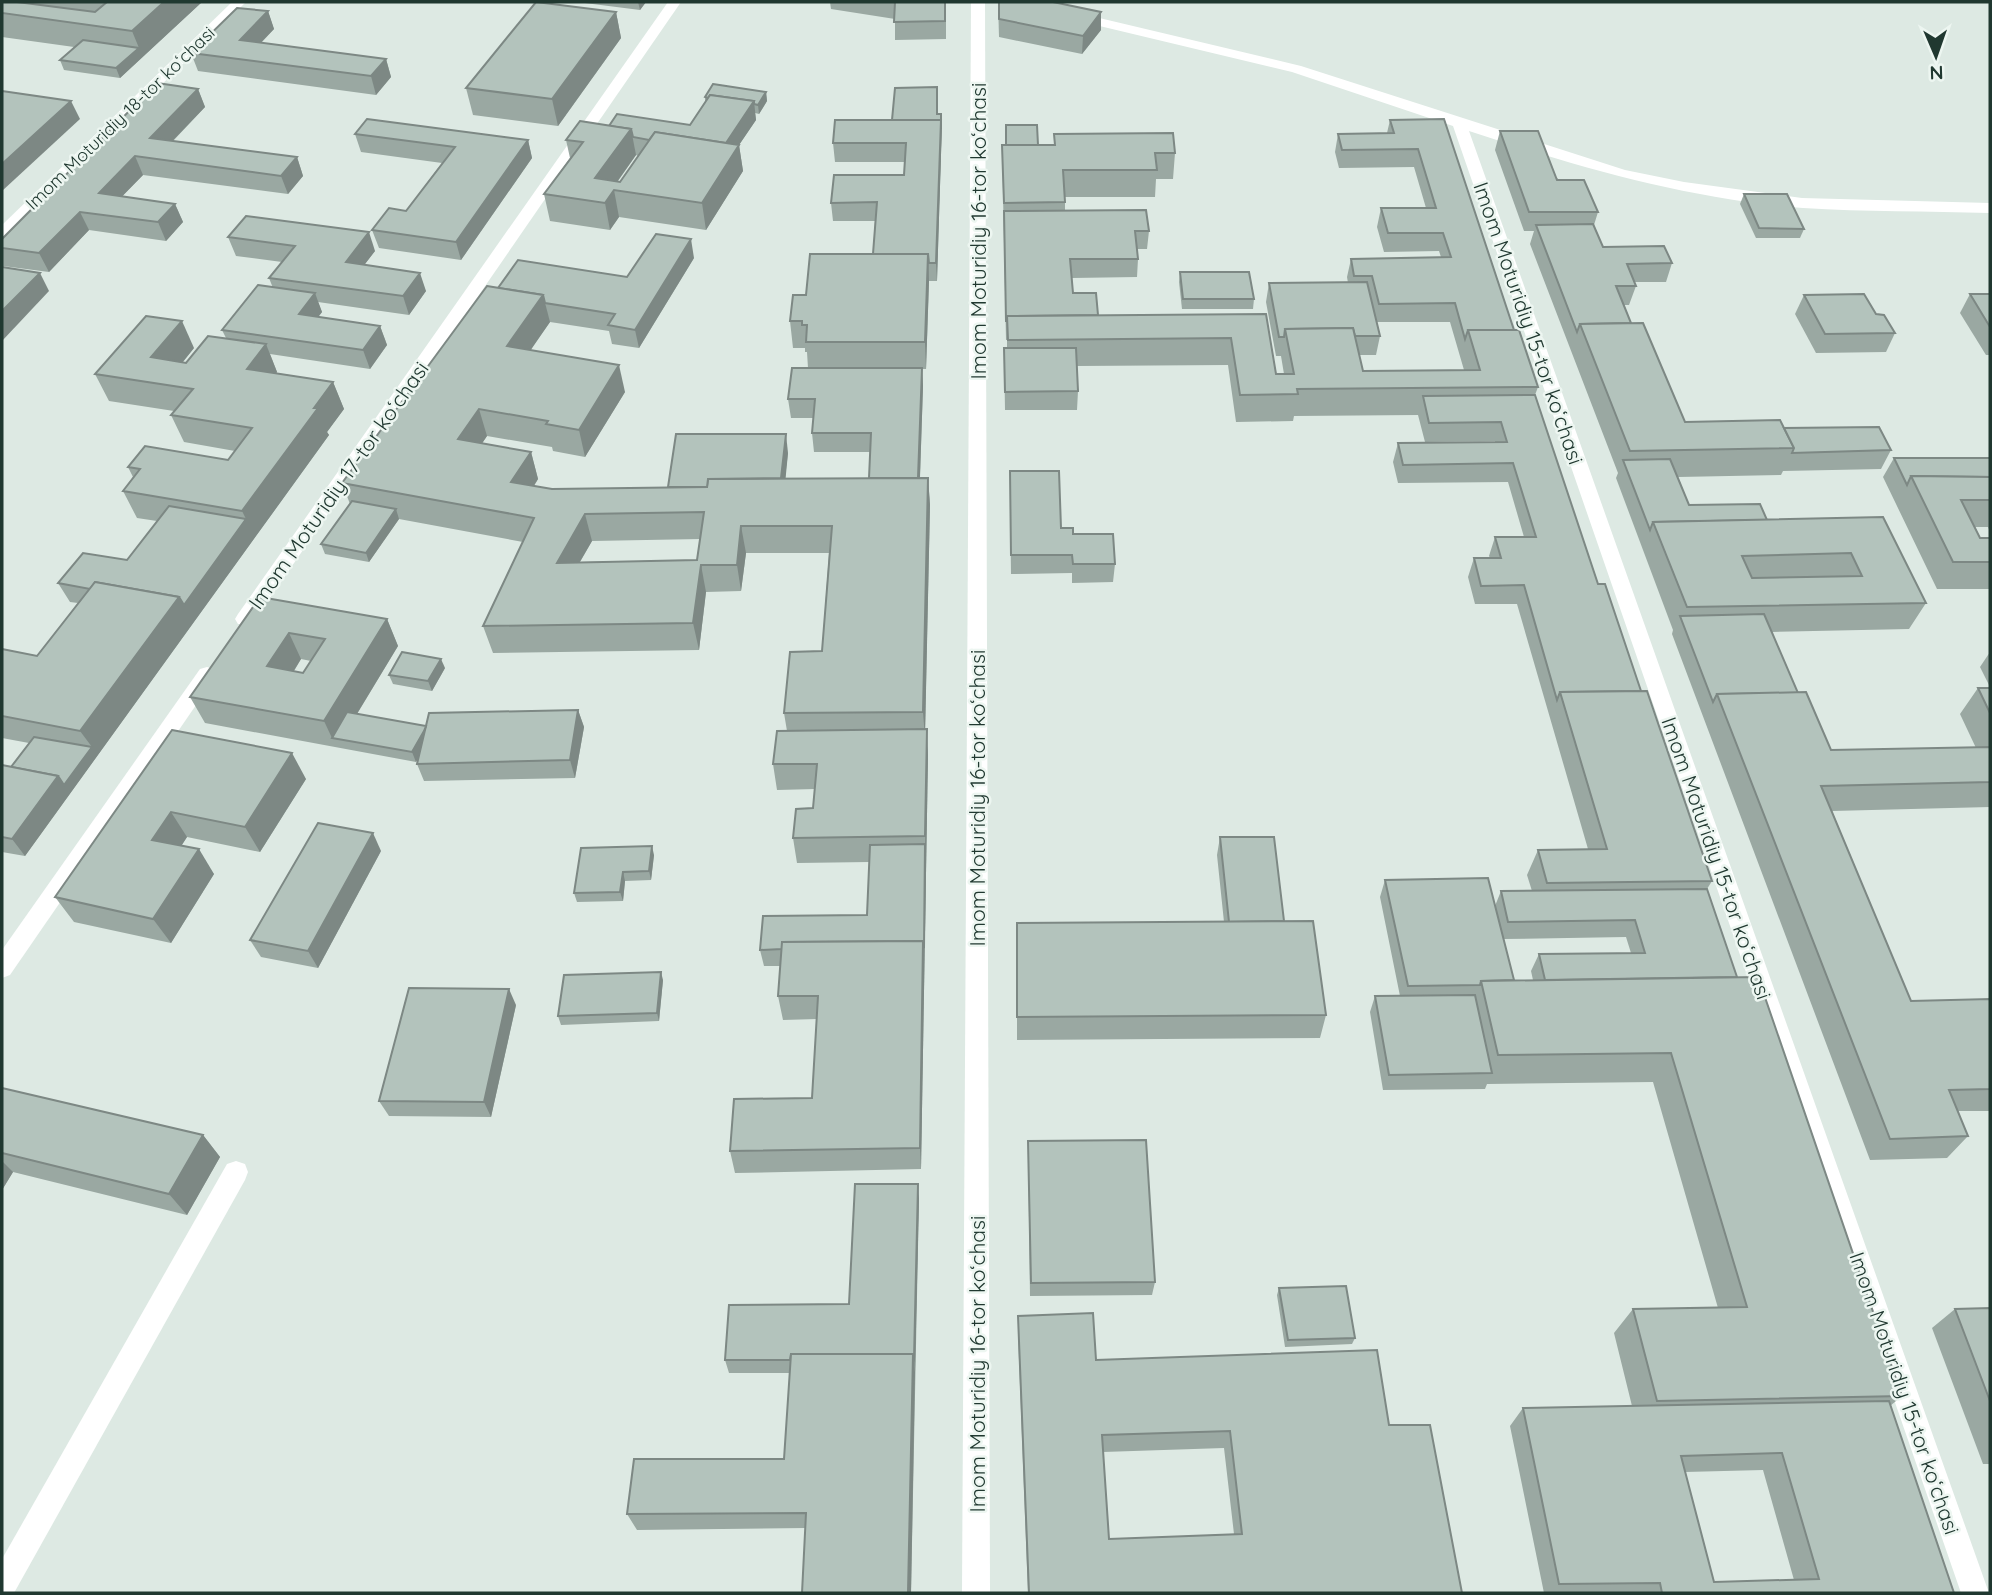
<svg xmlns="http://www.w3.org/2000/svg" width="1992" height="1595" font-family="Quicksand,sans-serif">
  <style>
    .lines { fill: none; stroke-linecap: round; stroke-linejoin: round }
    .minor { fill: #fff; fill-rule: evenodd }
    .wall { fill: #9aa8a2; fill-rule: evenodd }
    .shaded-wall { fill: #7d8884 }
    .building { fill: #b3c3bc; stroke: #7d8884; stroke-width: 2; fill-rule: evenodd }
    .labels { text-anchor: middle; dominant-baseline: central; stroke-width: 5; stroke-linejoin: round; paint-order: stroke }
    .far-street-label { font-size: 18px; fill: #203830; stroke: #edf6f1 }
    .street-label { font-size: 21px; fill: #203830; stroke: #edf6f1 }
  </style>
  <rect width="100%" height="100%" fill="#dde9e3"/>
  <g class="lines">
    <!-- minor -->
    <g class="minor">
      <polygon points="232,2 246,2 7,236 2,238 2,225"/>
      <polygon points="668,2 681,2 252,624 238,624 235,619 238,614"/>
      <polygon points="971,2 985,2 990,1593 962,1593"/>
      <path d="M1009,2H1032L1301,66L1625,170L1684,182L1802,198L1990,203V213C1928,211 1865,212 1803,208C1688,199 1578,167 1469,131L1989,1593H1961L1453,126L1292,72L1016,6Z"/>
      <polygon points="207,667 214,669 217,674 214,679 10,975 2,978 2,950 200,669"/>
      <polygon points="236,1161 245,1164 248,1172 245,1180 14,1593 2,1593 2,1559 227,1164"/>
    </g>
  </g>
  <!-- wall -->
  <g class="wall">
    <polygon points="2,2 202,2 120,78 64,70 60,60 74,47 2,37"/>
    <polygon points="577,2 646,2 640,10"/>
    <polygon points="830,2 946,2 946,39 895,40 895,19 831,9"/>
    <polygon points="998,2 1101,12 1101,30 1082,54 999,37"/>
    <polygon points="268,11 274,29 261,43 386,59 391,77 376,95 198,71 191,53"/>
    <polygon points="616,12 621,38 558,126 473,115 466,88"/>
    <polygon points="198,89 205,107 173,141 297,157 303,176 288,194 143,175 122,196 175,204 183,222 166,241 89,230 49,272 3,266 2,263 2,239"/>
    <path d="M766,92L767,101L759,114L755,113L756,120L739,145L743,171L706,230L619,217L610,230L550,221L544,194L570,158L566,140L608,126L690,125L705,102V97ZM636,155L638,156L620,182L618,181Z"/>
    <path d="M937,114L942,123L937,281H929L926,369H922L923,386L920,478H928L930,505L925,729L928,755L921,1169L735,1173L730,1151L812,1098L817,1019L783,1020L778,996L780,966H764L760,950L867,915L869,862L797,863L793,838L813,808L815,789L777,790L773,764L787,731L784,713L822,651L829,553H746L741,591L706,592L699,650L493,653L483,626L523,542L399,519L369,562L325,554L321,544L350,504L342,483L498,288L627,277L694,258L639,348L612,344L609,331L550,322L530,350L625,392L585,457L553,451L552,447L487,436L482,443L531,452L538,479L534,486L552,489L668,488L788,453L785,478H869L870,452H814L812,433L813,418H791L788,399L808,368L807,352H805V348H793L790,321L806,295L873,254L875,221H833L831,203L904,175L905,162H835L833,143L892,120ZM700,539L697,560L580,562L592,541Z"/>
    <path d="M1444,119L1514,330L1538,387L1535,395L1598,584L1641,691L1712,881L1707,889L1737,977L1902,1396L1890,1406L1954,1593H1544L1510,1426L1523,1408L1632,1406L1614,1333L1633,1309L1718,1308L1653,1082L1487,1084L1485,1089L1383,1090L1370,1012L1375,996H1400L1380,897L1385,880L1495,906L1501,891H1532L1527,875L1538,850L1588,849L1517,604H1475L1468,577L1474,558H1490L1489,556L1495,537H1524L1508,482L1398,483L1393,462L1398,443L1495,442V441L1425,442L1418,415L1294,416L1293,421L1236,422L1228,365L1077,366L1078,391L1077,410H1005L1004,348H1007V340H1006L1002,145H1054V134L1175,153L1173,179H1156L1155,197H1065V211L1149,231L1147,249H1137L1138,259L1137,277L1072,278L1073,293L1098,315L1266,314L1276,374H1284L1281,356H1276L1266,302L1269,283H1348L1347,277L1351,259L1441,257L1439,251L1384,252L1377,227L1381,208H1426L1414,167L1339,168L1335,152L1338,134L1387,133L1390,120ZM1377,322H1450L1464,370L1363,371L1359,355H1376L1380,336ZM1626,937L1631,953L1539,954L1531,971L1533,980H1514L1503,939ZM1763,1470L1794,1580L1714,1582L1685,1472Z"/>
    <polygon points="1500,131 1598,212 1594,225 1603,247 1672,263 1666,282 1634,282 1636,286 1629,305 1624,305 1631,323 1685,422 1784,428 1891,450 1881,469 1783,471 1781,475 1678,477 1689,505 1767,520 1883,517 1926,603 1909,629 1772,632 1798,693 1831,750 1976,748 1960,714 1978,688 1990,688 1990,807 1832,811 1911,1001 1990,999 1990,1111 1958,1111 1968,1136 1947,1158 1870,1160 1672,634 1673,630 1616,478 1618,473 1530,244 1534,231 1524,231 1495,150"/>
    <polygon points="355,134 528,140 532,158 461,260 379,248 372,230 406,211 442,163 361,152"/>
    <polygon points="1744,194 1804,229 1800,238 1756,238 1740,204"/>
    <polygon points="228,237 375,251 364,265 426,291 409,315 318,302 322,312 318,317 380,326 387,345 370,369 270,354 277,372 276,373 333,382 344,409 327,432 329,435 25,856 2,852 2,765 11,767 29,743 2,738 2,649 37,656 78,603 70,602 58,583 127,560 157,521 137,518 123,491 133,477 128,467 228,460 235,451 184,442 171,415 174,411 109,401 95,374 194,348 183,362 186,363 226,338 222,330 273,288 269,278 282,262 236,256"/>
    <polygon points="1180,272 1254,299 1253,309 1182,309 1179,282"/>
    <polygon points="1970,294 1990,294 1990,355 1986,355 1960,313"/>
    <polygon points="1804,295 1876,314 1895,333 1886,352 1816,353 1795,314"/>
    <polygon points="1894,458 1990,458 1990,532 1988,527 1975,527 1980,538 1990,538 1990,589 1937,589 1883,477"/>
    <polygon points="1010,490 1061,528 1073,534 1115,564 1113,582 1072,583 1072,573 1011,574"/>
    <path d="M260,597L387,619L398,646L357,714L426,726L578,710L584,727L575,778L424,781L417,764L418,758L416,762L205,723L190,697ZM301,659L311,661L303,673L294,671Z"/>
    <polygon points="1990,652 1990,687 1980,667"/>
    <polygon points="445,668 432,691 393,684 389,675"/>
    <polygon points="172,730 306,779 260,852 187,837 181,846 214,874 171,943 74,922 55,897"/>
    <polygon points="1220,837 1284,921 1326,1015 1320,1038 1017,1040 1017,923 1224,922 1217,855"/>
    <polygon points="381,851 318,968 261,957 250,940"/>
    <polygon points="654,855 651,880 625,881 623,901 577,902 574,893"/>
    <polygon points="663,980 659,1021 561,1025 558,1016"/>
    <polygon points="516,1005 491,1117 389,1116 379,1101"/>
    <polygon points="2,1088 203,1135 220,1157 187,1215 13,1172 2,1190"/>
    <polygon points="1028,1141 1155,1282 1152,1295 1030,1296"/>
    <polygon points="919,1198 911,1593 805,1528 637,1530 627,1514 784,1459 790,1373 729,1373 725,1360 849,1304"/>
    <polygon points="1279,1288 1355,1338 1352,1344 1285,1347 1277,1295"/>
    <polygon points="1990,1308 1990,1464 1983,1464 1932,1328 1955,1309"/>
    <path d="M1018,1316L1096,1360L1389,1425L1462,1593H1028L1018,1335ZM1224,1448L1234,1534L1109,1539L1103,1452Z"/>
  </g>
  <!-- shaded-wall -->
  <g class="shaded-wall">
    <polygon points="164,2 202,2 120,78 116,68 139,48 132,31"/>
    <polygon points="638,2 646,2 640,10"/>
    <polygon points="268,11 274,29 246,58 240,40"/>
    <polygon points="616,12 621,38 558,126 552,99"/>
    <polygon points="1101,12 1101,30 1082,54 1083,36"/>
    <polygon points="386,59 391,77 376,95 371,76"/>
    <polygon points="198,89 205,107 158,156 150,138"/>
    <polygon points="766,92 767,101 759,114 758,105"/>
    <polygon points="71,101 80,119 2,191 2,164"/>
    <polygon points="754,101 756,120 739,145 743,171 706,230 702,203 722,150"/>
    <polygon points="941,114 942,123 937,281 936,263"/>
    <polygon points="631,129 636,155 602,203 595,178"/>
    <polygon points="528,140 532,158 461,260 456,242"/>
    <polygon points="135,156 143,175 107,212 99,193"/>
    <polygon points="297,157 303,176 288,194 281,176"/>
    <polygon points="614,190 619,217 610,230 605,203"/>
    <polygon points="175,204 183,222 166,241 158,222"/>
    <polygon points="80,212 89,230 49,272 39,253"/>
    <polygon points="369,232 375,251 352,281 346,262"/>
    <polygon points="691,239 694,258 639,348 635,330"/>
    <polygon points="928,254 929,281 926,369 925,342"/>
    <polygon points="40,273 49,291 2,341 2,311"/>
    <polygon points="420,273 426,291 409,315 403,296"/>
    <polygon points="315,293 322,312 306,333 299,314"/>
    <polygon points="543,295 550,322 515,373 507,346"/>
    <polygon points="182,321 194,348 164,385 151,357"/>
    <polygon points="380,326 387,345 370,369 363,350"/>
    <polygon points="266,344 277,372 259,396 247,369"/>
    <polygon points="619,365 625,392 585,457 579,430"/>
    <polygon points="922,368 923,386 919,504 918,486"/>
    <polygon points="333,382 344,409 327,432 329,435 25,856 12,839 58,776 92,747 80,731 179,597 246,519 242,511 314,408"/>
    <polygon points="479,409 487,436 467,466 458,439"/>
    <polygon points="786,434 788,453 783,505 780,487"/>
    <polygon points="531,452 538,479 519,509 511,482"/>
    <polygon points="928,478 930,505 925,738 923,712"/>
    <polygon points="396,509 399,519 369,562 366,553"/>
    <polygon points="585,514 592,541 564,589 557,563"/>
    <polygon points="741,526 746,553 741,591 737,565"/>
    <polygon points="701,565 706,592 699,650 693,623"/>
    <polygon points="387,619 398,646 341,740 332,738 324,721"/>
    <polygon points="289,633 301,659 280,693 267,666"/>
    <polygon points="441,659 445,668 432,691 428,681"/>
    <polygon points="578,710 584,727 575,778 570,760"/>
    <polygon points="427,726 431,736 416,762 412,752"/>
    <polygon points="927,729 928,755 921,1169 920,1148"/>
    <polygon points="292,753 306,779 260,852 245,827"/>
    <polygon points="171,812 187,837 169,865 152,840"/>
    <polygon points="373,833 381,851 318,968 308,951"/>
    <polygon points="652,846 654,855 651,880 649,871"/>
    <polygon points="199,849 214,874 171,943 153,919"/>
    <polygon points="623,872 625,881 623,901 620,892"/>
    <polygon points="661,972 663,980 659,1021 657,1013"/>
    <polygon points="509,989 516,1005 491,1117 484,1102"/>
    <polygon points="203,1135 220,1157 187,1215 169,1194"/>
    <polygon points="2,1161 13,1172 2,1190"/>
    <polygon points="918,1184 919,1198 915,1372 914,1359"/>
    <polygon points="913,1354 915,1372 911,1593 908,1593"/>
  </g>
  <!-- building -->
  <g class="building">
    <polygon points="2,2 17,2 95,12 107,2 164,2 132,31 2,13"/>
    <polygon points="536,2 616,12 552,99 466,88"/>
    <polygon points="895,2 945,2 945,21 894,22"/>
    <polygon points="999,2 1053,2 1101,12 1083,36 999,19"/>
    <polygon points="237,8 268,11 240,40 386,59 371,76 191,53"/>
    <polygon points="83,40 139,48 116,68 60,60"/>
    <polygon points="157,83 198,89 150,138 297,157 281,176 135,156 99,193 175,204 158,222 80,212 39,253 2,248 2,239"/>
    <polygon points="713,84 766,92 758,105 754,104 754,101 710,95 708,98 705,97"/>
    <polygon points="937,87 937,114 941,114 941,129 941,120 892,120 895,88"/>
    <polygon points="2,91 71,101 2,164"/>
    <polygon points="710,95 754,101 726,143 655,132 649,140 633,137 631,129 609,126 617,114 690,125"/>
    <polygon points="367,119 528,140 456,242 372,230 389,208 406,211 455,147 355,134"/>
    <polygon points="1444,119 1514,330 1468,330 1465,339 1455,303 1379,304 1372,276 1354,276 1351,259 1451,257 1443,233 1388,233 1381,208 1436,208 1418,149 1342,150 1338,134 1394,133 1390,120"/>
    <polygon points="835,120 941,120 936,263 929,263 928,254 873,254 877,202 831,203 834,175 904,175 906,143 833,143"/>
    <polygon points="580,121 631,129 595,178 620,182 655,132 739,145 702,203 614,190 605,203 544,194 583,142 566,140"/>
    <polygon points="1006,125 1037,125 1038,145 1006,145"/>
    <polygon points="1500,131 1538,131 1557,180 1584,180 1598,212 1529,212"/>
    <polygon points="1173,133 1175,153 1155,153 1157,170 1063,170 1065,202 1004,203 1002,145 1055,145 1054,134"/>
    <polygon points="1744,194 1787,194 1804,229 1759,228"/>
    <polygon points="1146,210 1149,231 1135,231 1138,259 1070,259 1073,293 1096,293 1098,315 1007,316 1007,321 1006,321 1004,211"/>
    <polygon points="246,216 369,232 346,262 420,273 403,296 269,278 295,246 228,237"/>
    <polygon points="1593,224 1603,247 1664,246 1672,263 1627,264 1636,286 1616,286 1631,323 1580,324 1577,332 1536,225"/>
    <polygon points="656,234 691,239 635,330 608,325 615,314 545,303 543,295 498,288 518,260 627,277"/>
    <polygon points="810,254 928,254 925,342 806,342 807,325 802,325 802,321 790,321 793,295 806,295"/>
    <polygon points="2,267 40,273 2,311"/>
    <polygon points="1180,272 1249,272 1254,299 1183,299"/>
    <polygon points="1367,282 1380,336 1355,336 1353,328 1285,329 1284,337 1279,337 1269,283"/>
    <polygon points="258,285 315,293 299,314 380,326 363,350 222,330"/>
    <path d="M487,286L543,295L507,346L619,365L579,430L546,424L548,421L479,409L458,439L531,452L511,482L552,489L707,487L708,479L928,478L923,712L784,713L790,652L822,651L832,526H741L737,565H701L693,623L483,626L534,518L342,483ZM704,512L697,560L557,563L585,514Z"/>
    <polygon points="1864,294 1876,314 1884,315 1895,333 1825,334 1804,295"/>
    <polygon points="1970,294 1990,294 1990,327"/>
    <polygon points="1266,314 1276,374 1294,374 1285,329 1353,328 1363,371 1480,370 1468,330 1519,330 1538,387 1297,389 1298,394 1240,395 1231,338 1008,340 1007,316"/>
    <polygon points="146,316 182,321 151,357 186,363 208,336 266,344 247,369 333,382 314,408 318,408 242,511 123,491 140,469 128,467 145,446 228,460 252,428 171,415 193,389 95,374"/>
    <polygon points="1643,323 1685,422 1780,420 1794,448 1630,451 1580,324"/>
    <polygon points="1004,348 1076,348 1078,391 1005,392"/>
    <polygon points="792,368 922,368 918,478 869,478 871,433 812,433 815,399 788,399"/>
    <polygon points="1535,395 1598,584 1605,584 1641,691 1560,692 1557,700 1524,585 1481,586 1474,558 1501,558 1495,537 1536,537 1513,463 1403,465 1398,443 1507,442 1501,422 1429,423 1423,396"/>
    <polygon points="1879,427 1891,450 1792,453 1794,448 1784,428"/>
    <polygon points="676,434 786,434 781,478 708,479 707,487 668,487"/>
    <polygon points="1894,458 1990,458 1990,477 1911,476 1907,485"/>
    <polygon points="1670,459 1689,505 1760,504 1767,520 1653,522 1650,530 1623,460"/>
    <polygon points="1010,471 1059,471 1061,528 1073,528 1073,534 1113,534 1115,564 1073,564 1072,555 1011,555"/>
    <polygon points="1911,476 1990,477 1990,500 1961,500 1980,538 1990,538 1990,562 1953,562"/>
    <polygon points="352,501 396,509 366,553 321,544"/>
    <polygon points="169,506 246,519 184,605 179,597 95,582 90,589 58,583 83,553 127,560"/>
    <path d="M1883,517L1926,603L1687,607L1653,522ZM1851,553L1862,576L1752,578L1742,556Z"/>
    <polygon points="95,582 179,597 80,731 2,716 2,649 37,656"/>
    <path d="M260,597L387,619L324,721L190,697ZM289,633L325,639L303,673L267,666Z"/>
    <polygon points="1764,614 1798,693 1717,694 1713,702 1680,616"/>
    <polygon points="402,652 441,659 428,681 389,675"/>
    <polygon points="1978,688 1990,688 1990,713"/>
    <polygon points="1647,691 1712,881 1547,883 1538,850 1607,849 1560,692"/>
    <polygon points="1806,692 1831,750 1990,747 1990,782 1821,786 1911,1001 1990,999 1990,1089 1949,1090 1968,1136 1890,1139 1717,694"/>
    <polygon points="578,710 570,760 417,764 429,713"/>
    <polygon points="347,712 426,726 424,731 412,752 332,738"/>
    <polygon points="927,729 925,836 793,838 796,809 813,808 817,764 773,764 777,731"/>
    <polygon points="172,730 292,753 245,827 171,812 152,840 199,849 153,919 55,897"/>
    <polygon points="34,737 92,747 64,785 58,776 11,767"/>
    <polygon points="2,765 58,776 12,839 2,837"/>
    <polygon points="318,823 373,833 308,951 250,940"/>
    <polygon points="1220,837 1274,837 1284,921 1229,922"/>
    <polygon points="925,844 924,948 923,941 782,942 782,949 760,950 763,916 867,915 870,845"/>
    <polygon points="652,846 649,871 623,872 620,892 574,893 581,848"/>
    <polygon points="1488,878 1514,980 1481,981 1480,985 1408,986 1385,880"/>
    <polygon points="1707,889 1737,977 1545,980 1539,954 1645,953 1635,920 1508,922 1501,891"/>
    <polygon points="1313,921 1326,1015 1017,1017 1017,923"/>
    <polygon points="923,941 920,1148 730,1151 734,1099 812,1098 818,996 778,996 782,942"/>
    <polygon points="661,972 657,1013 558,1016 564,975"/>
    <polygon points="1758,977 1902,1396 1657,1401 1633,1309 1747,1307 1671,1053 1498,1055 1481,981"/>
    <polygon points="409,988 509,989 484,1102 379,1101"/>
    <polygon points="1475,995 1492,1073 1389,1075 1375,996"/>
    <polygon points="2,1088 203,1135 169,1194 2,1153"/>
    <polygon points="1146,1140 1155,1282 1031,1283 1028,1141"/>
    <polygon points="855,1184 918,1184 914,1359 913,1354 791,1354 790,1360 725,1360 729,1305 849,1304"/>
    <polygon points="1346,1286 1355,1338 1288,1340 1279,1288"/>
    <polygon points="1990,1308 1990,1401 1955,1309"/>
    <path d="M1093,1313L1096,1360L1377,1350L1389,1425H1430L1462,1593H1029L1018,1316ZM1230,1431L1242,1534L1109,1539L1102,1435Z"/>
    <polygon points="791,1354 913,1354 908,1593 802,1593 806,1513 627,1514 634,1459 784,1459"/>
    <path d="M1889,1401L1954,1593H1662L1660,1583L1559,1584L1523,1408ZM1782,1453L1819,1579L1714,1582L1681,1456Z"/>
  </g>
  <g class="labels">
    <!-- far-street labels -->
    <g class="far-street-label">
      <text transform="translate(120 118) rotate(-44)">Imom Moturidiy 18-tor koʻchasi</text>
    </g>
    <!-- street labels -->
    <g class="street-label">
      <text transform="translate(978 231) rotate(-90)">Imom Moturidiy 16-tor koʻchasi</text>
      <text transform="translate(1529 323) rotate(71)">Imom Moturidiy 15-tor koʻchasi</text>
      <text transform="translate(338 485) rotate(-55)">Imom Moturidiy 17-tor koʻchasi</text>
      <text transform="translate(977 798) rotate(-90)">Imom Moturidiy 16-tor koʻchasi</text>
      <text transform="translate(1717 858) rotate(71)">Imom Moturidiy 15-tor koʻchasi</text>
      <text transform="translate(977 1364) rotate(-90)">Imom Moturidiy 16-tor koʻchasi</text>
      <text transform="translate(1905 1393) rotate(71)">Imom Moturidiy 15-tor koʻchasi</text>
    </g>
  </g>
  <!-- border -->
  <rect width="1992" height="1595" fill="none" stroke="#203830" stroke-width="7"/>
  <!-- north arrow -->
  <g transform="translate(1936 56) rotate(178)" stroke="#edf6f1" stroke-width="5" paint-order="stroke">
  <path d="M0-5L12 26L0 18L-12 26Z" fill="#203830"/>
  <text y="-10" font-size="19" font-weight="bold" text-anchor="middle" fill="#203830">N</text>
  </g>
</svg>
